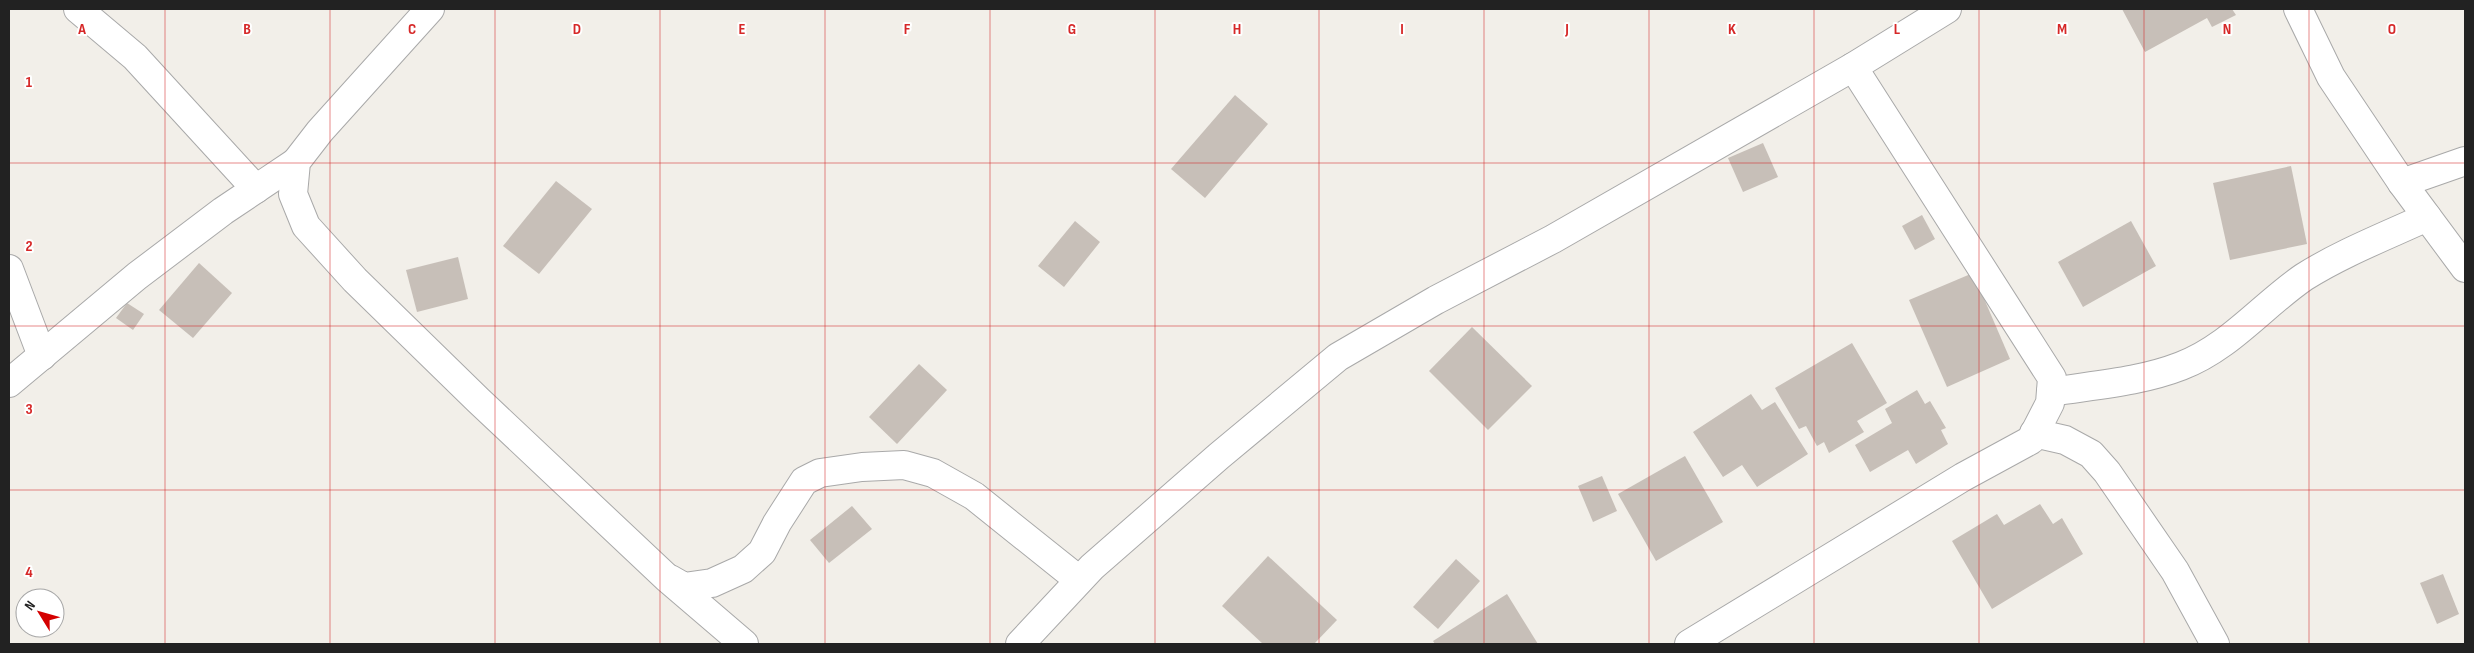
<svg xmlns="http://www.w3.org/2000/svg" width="2474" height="653" font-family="'Sofia Sans Condensed',sans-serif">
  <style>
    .building { fill: #c7bfb8 }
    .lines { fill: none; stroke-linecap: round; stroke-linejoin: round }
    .minor-casing { stroke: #a9a9a9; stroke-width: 30 }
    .minor { stroke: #fff; stroke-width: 28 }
    .grid { fill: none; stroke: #d62828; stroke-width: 1; stroke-opacity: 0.55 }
    .grid-label { font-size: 16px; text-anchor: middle; font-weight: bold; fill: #d62828; stroke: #fff; stroke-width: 4; stroke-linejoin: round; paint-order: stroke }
  </style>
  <rect width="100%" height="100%" fill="#f2efe9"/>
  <!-- building -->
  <g class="building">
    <polygon points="2122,9 2232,9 2236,15 2212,27 2207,18 2145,52"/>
    <polygon points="1235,95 1268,124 1205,198 1171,169"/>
    <polygon points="1763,143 1778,177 1743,192 1728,158"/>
    <polygon points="2291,166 2307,244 2230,260 2213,183"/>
    <polygon points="556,181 592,209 539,274 503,246"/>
    <polygon points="1922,215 1935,239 1915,250 1902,226"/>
    <polygon points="1075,221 1100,242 1064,287 1038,266"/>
    <polygon points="2131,221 2156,266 2083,307 2058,262"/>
    <polygon points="458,257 468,299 417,312 406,270"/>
    <polygon points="199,263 232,293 193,338 159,310"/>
    <polygon points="1973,273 2010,359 1947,387 1909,300"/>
    <polygon points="127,303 144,314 133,330 116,318"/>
    <polygon points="1472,327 1532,386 1488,430 1429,371"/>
    <polygon points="1852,343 1887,403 1857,421 1864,432 1829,453 1824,442 1817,446 1806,426 1799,429 1775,388"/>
    <polygon points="919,364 947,390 897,444 869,417"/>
    <polygon points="1917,390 1925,404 1930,401 1946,428 1941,430 1948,444 1916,464 1908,450 1870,472 1855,445 1892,423 1885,409"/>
    <polygon points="1751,394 1762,410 1775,402 1808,454 1757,487 1742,465 1723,477 1693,432"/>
    <polygon points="1685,456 1723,522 1656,561 1618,494"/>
    <polygon points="1602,476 1617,511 1593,522 1578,486"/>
    <polygon points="2040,504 2053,524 2062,518 2083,554 1992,609 1952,541 1997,514 2004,525"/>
    <polygon points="852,506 872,529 829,563 810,540"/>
    <polygon points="1268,556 1337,620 1314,644 1263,644 1222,606"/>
    <polygon points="1456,559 1480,581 1438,629 1413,607"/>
    <polygon points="2443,574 2459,614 2437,624 2420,583"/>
    <polygon points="1507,594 1538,644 1435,644 1433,641"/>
  </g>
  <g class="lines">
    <!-- minor casing -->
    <g class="minor-casing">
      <g id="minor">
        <polyline points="78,9 135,57 256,189"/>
        <polyline points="430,9 320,131 296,162 293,194 306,226 355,280 478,400 667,578 744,644"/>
        <polyline points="2298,9 2331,77 2402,183 2465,268"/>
        <polyline points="2402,183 2465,161"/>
        <polyline points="9,269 42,356"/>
        <polyline points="9,383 137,276 223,211 296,162"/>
        <path d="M2051,392C2094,385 2140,382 2181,366C2229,348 2263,305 2304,277C2342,253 2386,236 2427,217"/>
        <polyline points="2034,433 2065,440 2091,454 2107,472 2175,571 2215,644"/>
        <polyline points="670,579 684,587 712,583 743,569 762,552 777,523 804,481 820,473 862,467 904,465 933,473 974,496 1079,580"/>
        <polyline points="1020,644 1092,567 1219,456 1338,357 1436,300 1553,239 1853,67 1947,9"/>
        <polyline points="1689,644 1963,477 2031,440 2050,403 2052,378 1853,67"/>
      </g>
    </g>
    <!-- minor -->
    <use href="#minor" class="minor"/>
  </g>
  <!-- grid -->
  <path class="grid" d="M165,9V644M330,9V644M495,9V644M660,9V644M825,9V644M990,9V644M1155,9V644M1319,9V644M1484,9V644M1649,9V644M1814,9V644M1979,9V644M2144,9V644M2309,9V644M9,163H2465M9,326H2465M9,490H2465"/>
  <g class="grid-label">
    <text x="82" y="34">A</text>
    <text x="247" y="34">B</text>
    <text x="412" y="34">C</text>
    <text x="577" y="34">D</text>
    <text x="742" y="34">E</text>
    <text x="907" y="34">F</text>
    <text x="1072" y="34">G</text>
    <text x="1237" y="34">H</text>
    <text x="1402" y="34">I</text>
    <text x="1567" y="34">J</text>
    <text x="1732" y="34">K</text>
    <text x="1897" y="34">L</text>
    <text x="2062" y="34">M</text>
    <text x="2227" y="34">N</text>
    <text x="2392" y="34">O</text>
    <text x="29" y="87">1</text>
    <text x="29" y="251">2</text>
    <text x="29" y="414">3</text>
    <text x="29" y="577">4</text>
  </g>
  <!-- border -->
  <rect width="2474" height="653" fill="none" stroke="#222222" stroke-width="20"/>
  <!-- north arrow -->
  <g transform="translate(40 613) rotate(307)"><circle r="24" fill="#ffffff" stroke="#a7a7a7"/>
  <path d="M0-4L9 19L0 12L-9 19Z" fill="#d40000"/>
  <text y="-8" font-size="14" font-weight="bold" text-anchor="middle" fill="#222222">N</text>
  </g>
</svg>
